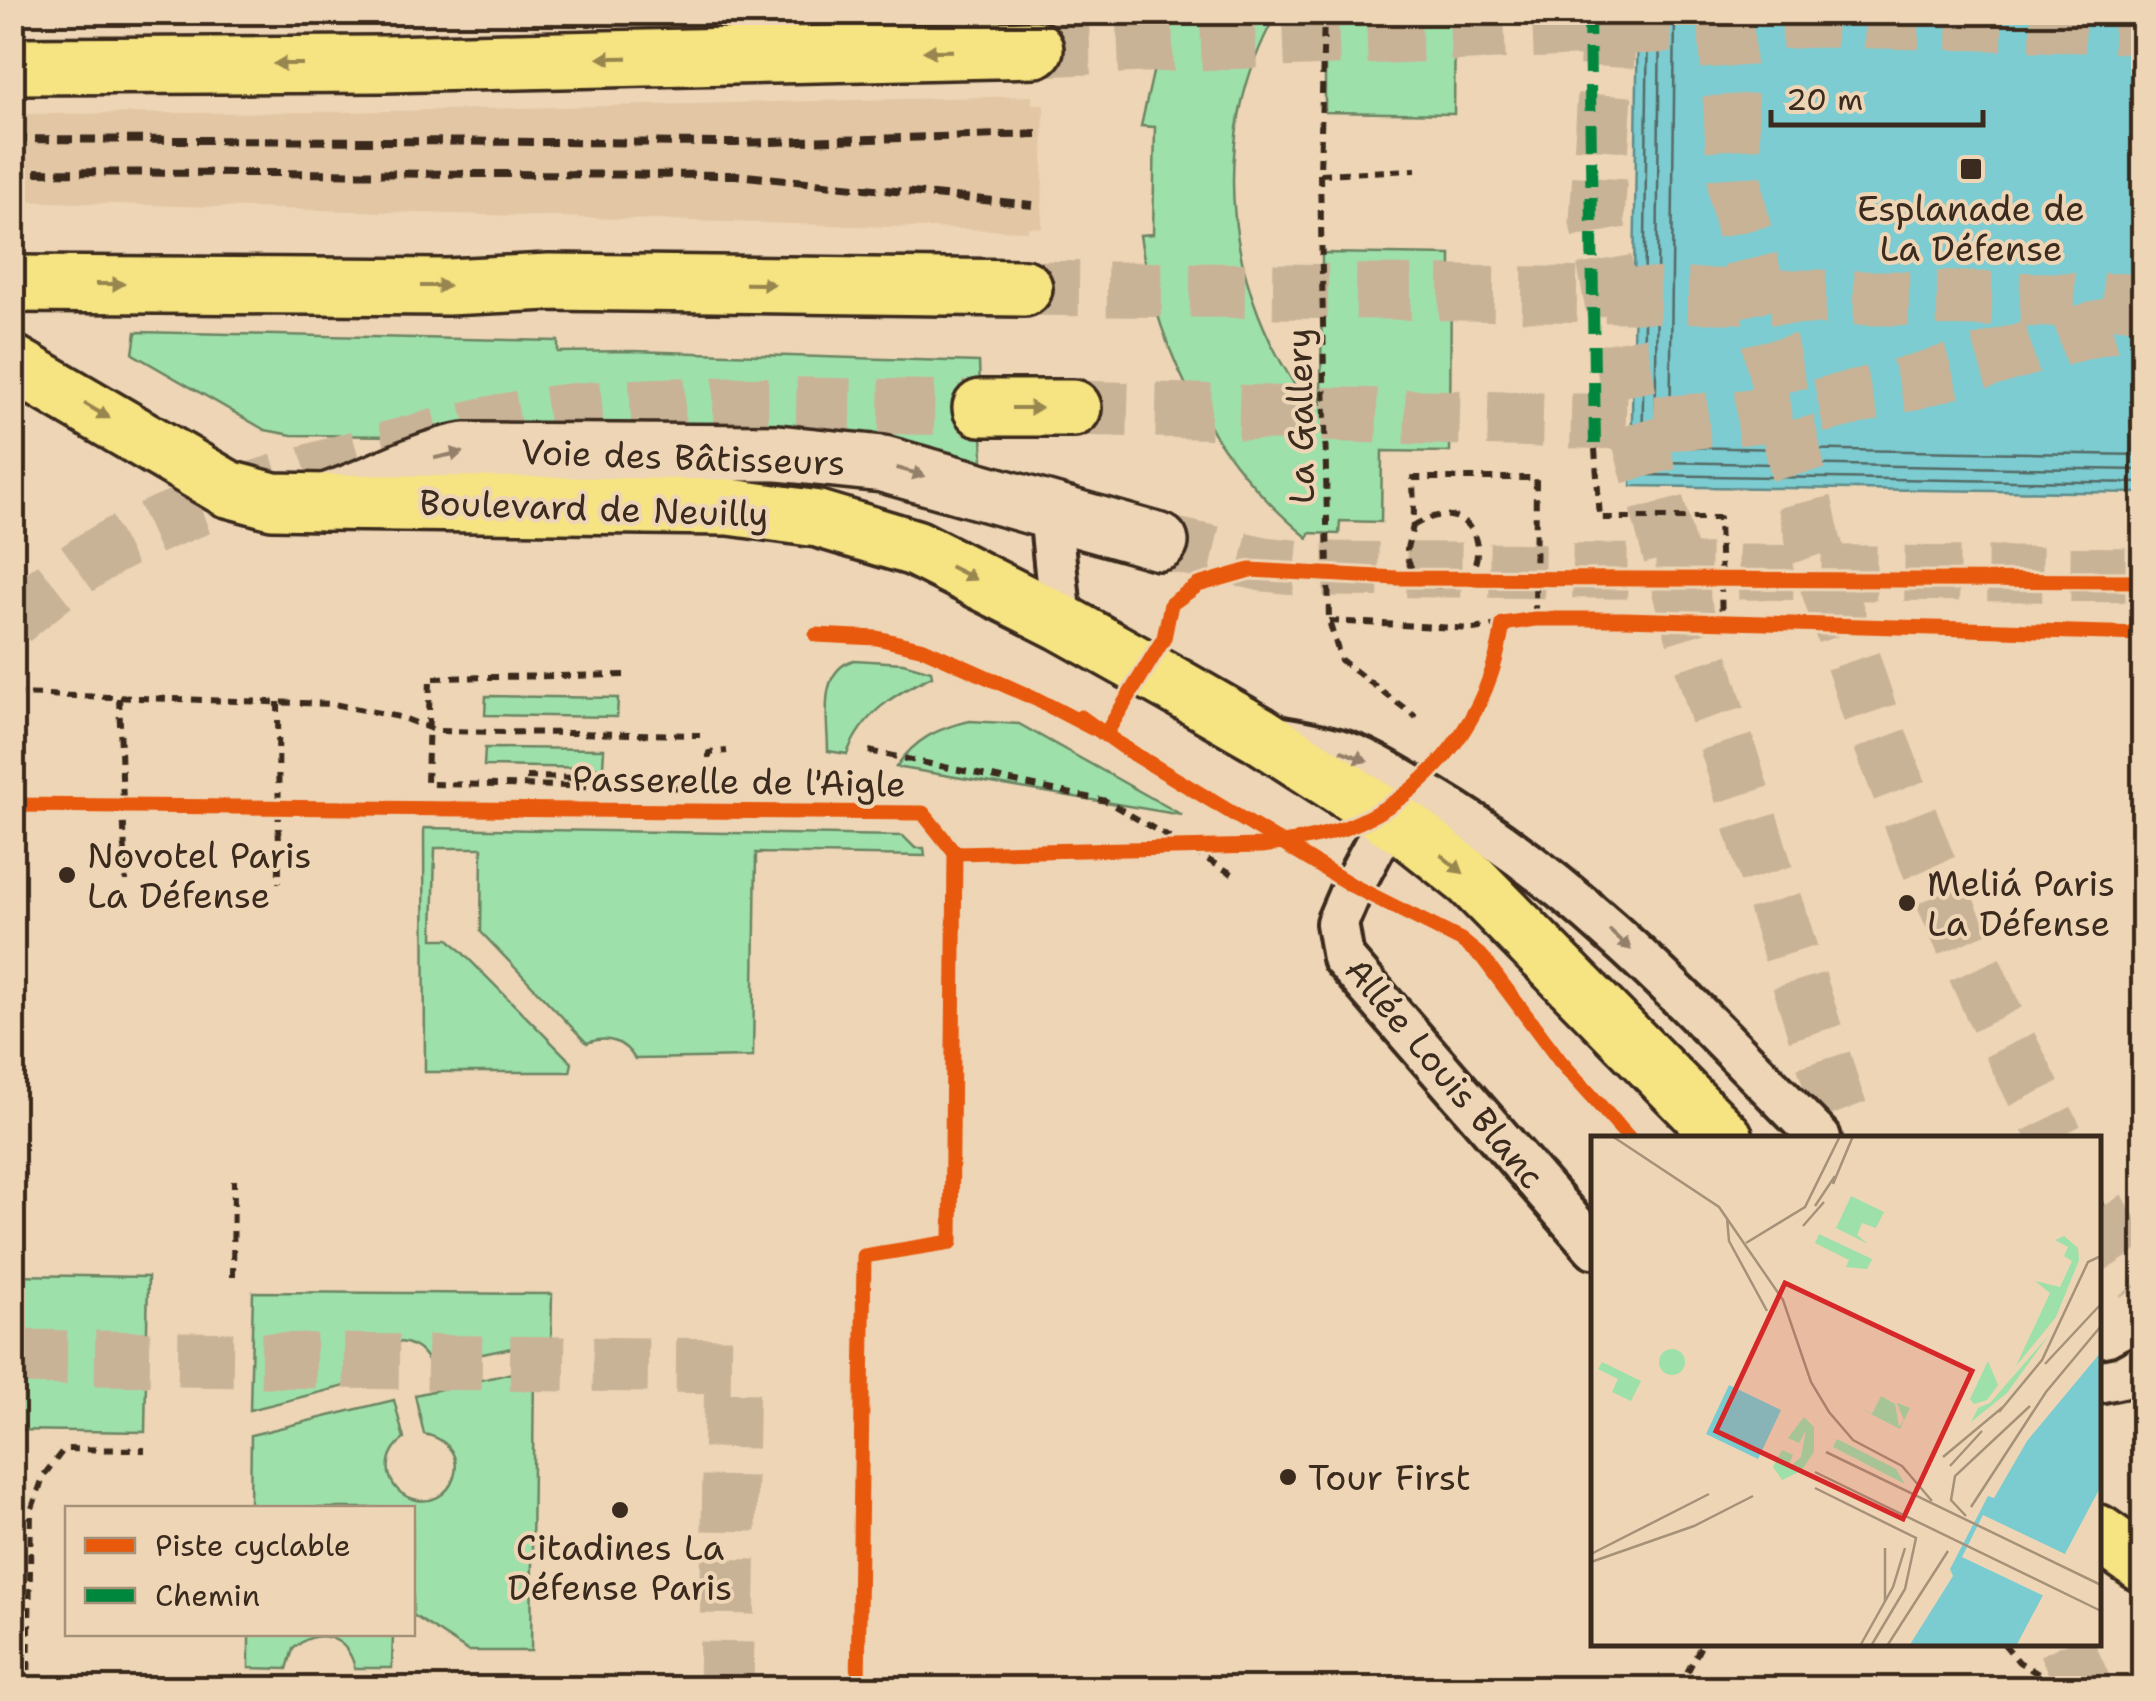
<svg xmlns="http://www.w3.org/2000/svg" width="2156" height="1701" font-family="'Shantell Sans',sans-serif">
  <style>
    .built { fill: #e3c7a5 }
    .green { fill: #9ee0aa; stroke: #6c8564; stroke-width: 2.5 }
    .water { fill: #7bccd1; stroke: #618b89; stroke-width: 2.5 }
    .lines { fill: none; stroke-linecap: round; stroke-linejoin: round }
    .shore { stroke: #556b66; stroke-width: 2.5 }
    .street-tunnel { stroke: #c9b397; stroke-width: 55; stroke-dasharray: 55 28; stroke-linecap: butt }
    .secondary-tunnel { stroke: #c9b397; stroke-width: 55; stroke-dasharray: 55 28; stroke-linecap: butt }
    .primary-tunnel { stroke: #c9b397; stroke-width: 55; stroke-dasharray: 55 28; stroke-linecap: butt }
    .highway-tunnel { stroke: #c9b397; stroke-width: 55; stroke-dasharray: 55 28; stroke-linecap: butt }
    .lane-casing { stroke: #3b2a1e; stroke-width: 48 }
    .street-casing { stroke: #3b2a1e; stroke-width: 62 }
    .primary-casing { stroke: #3b2a1e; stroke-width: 62 }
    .highway-casing { stroke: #3b2a1e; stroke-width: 62 }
    .path { stroke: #3b2a1e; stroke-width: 6; stroke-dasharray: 10 8; stroke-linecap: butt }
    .lane { stroke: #edd5b5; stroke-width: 40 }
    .street { stroke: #edd5b5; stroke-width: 55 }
    .primary { stroke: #f6e381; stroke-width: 55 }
    .highway { stroke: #f6e381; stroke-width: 55 }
    .rail { stroke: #3b2a1e; stroke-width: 8; stroke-dasharray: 15 8; stroke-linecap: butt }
    .path-bridge { stroke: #3b2a1e; stroke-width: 6; stroke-dasharray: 10 8; stroke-linecap: butt }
    .quiet { stroke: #00873e; stroke-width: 12; stroke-dasharray: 25 12; stroke-linecap: butt }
    .cycleway-casing { stroke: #edd5b5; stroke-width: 21 }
    .cycleway { stroke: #e8590c; stroke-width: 15 }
    .oneway { fill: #988650 }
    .oneway2 { fill: #94806a }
    .poi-dot { fill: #3b2a1e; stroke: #edd5b5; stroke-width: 4 }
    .labels { text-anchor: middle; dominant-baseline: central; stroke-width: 8; stroke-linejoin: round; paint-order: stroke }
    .poi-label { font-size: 35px; fill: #3b2a1e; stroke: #edd5b5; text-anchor: start }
    .street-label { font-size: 35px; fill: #3b2a1e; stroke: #edd5b5 }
    .inset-road { fill: none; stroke: #a69179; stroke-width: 2.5 }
    .view { fill: #d62828; fill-opacity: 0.15; stroke: #d62828; stroke-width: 5 }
    .inset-edge { fill: none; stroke: #3b2a1e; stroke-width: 5 }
  </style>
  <rect width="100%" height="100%" fill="#edd5b5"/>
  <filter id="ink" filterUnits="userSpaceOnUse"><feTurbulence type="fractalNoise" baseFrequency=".01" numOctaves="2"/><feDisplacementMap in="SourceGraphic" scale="20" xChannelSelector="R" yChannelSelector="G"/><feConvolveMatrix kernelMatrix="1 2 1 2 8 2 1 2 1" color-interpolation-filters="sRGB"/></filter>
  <g filter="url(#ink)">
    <!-- built -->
    <polygon class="built" points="1032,96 1032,104 1044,104 1042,228 1028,227 1028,231 13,201 13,114 345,112"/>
    <!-- green -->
    <g class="green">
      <path d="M1172,13H1277C1206,137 1224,292 1309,405L1321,404L1322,253L1451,255L1450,452L1382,451L1381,522L1340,521L1339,534L1309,533L1308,538C1214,461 1157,355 1140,235L1153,234L1155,127L1141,126L1159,46Z"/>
      <polygon points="1325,13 1455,13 1454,114 1325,112"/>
      <polygon points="136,332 558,341 558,352 633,351 979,362 983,460 873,440 292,435 265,430 133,354"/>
      <path d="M854,660L903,663L931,671L932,676C895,693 862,714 847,754L828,751C828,720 817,671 854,660Z"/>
      <polygon points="486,696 618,698 617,717 485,715"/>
      <path d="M970,721L1019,724L1182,815L896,767C915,739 938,728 970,721Z"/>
      <polygon points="485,748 604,749 603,768 484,766"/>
      <path d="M424,828L903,836L915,848H924L925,856L756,853L753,1057L635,1059C624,1041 607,1035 587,1043L481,932L482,848H435L433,939H449L572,1063L570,1072H425Z"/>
      <polygon points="2099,1198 2129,1240 2111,1239 2099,1222"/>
      <polygon points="13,1275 148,1277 145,1432 13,1430"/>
      <path d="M253,1292L552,1294L551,1343H535L430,1365C415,1327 359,1339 365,1381L250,1410Z"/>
      <path d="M534,1368L531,1651H468L413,1615L412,1508H250L251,1435L394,1400L404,1439C393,1447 387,1459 389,1473C391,1483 398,1493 408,1497C452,1517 481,1446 424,1434L415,1395Z"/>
      <path d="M249,1634H393L392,1668H355C347,1636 318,1626 293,1649L287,1669L249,1668Z"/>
    </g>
    <!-- water -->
    <polygon class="water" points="1638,13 2143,13 2143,493 1631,486"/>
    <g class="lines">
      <!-- shore -->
      <g class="shore">
        <polyline points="1648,12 1642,475 2144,483"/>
        <polyline points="1660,12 1655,462 2144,470"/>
        <polyline points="1675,12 1670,447 2144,455"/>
      </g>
      <!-- street-tunnel -->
      <g class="street-tunnel">
        <polyline points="1160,542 1264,564 1315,569 2144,575"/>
        <polyline points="12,1357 732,1366 726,1688"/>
      </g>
      <!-- secondary-tunnel -->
      <g class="secondary-tunnel">
        <polyline points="1610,12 1597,221 1632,411 1682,599 1835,1097 1851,1138"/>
        <polyline points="2065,1644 2085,1688"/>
      </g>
      <!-- primary-tunnel -->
      <g class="primary-tunnel">
        <polyline points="1725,12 1736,195 1814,544 1871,716 1926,859 1993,1011 2056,1138"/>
        <polyline points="2098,1210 2144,1282"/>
      </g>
      <!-- highway-tunnel -->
      <g class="highway-tunnel">
        <polyline points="1035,49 1821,20 2144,26"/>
        <polyline points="1024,288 2144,301"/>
        <path d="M1073,408L1663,423C1717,420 1772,416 1824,405C1930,381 2032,344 2137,318"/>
        <path d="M12,620C44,594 74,568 110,548C178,511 255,488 329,466C412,442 494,418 580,410C713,399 848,407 981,408"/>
      </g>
      <!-- lane casing -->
      <g class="lane-casing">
        <g id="lane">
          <polyline points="1050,512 1061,622"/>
          <path d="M1278,737C1298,741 1318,744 1338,750C1371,759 1402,781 1432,798C1582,886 1699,1016 1820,1138"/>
          <polyline points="1390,817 1353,886 1337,923 1343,958 1594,1247"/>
          <polyline points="2098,1382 2122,1377 2144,1365"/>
        </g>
      </g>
      <!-- street casing -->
      <g class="street-casing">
        <path id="street" d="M325,502C373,487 415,460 465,451L777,453L883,464L1160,542"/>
      </g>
      <!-- primary casing -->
      <g class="primary-casing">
        <g id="primary">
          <polyline points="12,363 228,489 273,501 325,502 730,507 818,519 915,548 1061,622 1170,683 1259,734 1408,830 1471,880 1725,1138"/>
          <polyline points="2098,1533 2144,1565"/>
        </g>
      </g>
      <!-- highway casing -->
      <g class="highway-casing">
        <g id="highway">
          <polyline points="12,66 385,64 1035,49"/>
          <polyline points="12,284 447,287 549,282 1024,288"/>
          <polyline points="981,408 1073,408"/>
        </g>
      </g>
      <!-- path -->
      <g class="path">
        <polyline points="1324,12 1320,174 1329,621 1341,660 1416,717"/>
        <polyline points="1320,174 1416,170"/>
        <polyline points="1595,449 1600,518 1719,518 1722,623"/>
        <path d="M1413,526C1484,482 1501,589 1439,586C1426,585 1414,575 1409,563C1403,549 1411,539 1413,525C1415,510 1413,493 1413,478H1536L1535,619"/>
        <polyline points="1329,621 1473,629 1535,619 1623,619 2144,634"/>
        <polyline points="624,675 430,678 427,784 709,788 709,753 727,751"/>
        <polyline points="1491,676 1503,624"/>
        <polyline points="12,694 333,704 400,717 437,731 700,735"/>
        <polyline points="119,698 126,881"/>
        <polyline points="278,702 279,883"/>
        <polyline points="869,751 1106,801 1234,875"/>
        <polyline points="526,777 663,779"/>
        <polyline points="233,1277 234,1180"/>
        <polyline points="2004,1644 2019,1662 2061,1688"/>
        <polyline points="750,1685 832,1686"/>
        <polyline points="28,1688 31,1511 44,1475 64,1449 145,1450"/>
        <polyline points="858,1688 864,1256 951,1242 955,853"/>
        <polyline points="1679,1688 1702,1644"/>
      </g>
      <!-- lane -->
      <use href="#lane" class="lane"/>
      <!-- street -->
      <use href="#street" class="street"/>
      <!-- primary -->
      <use href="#primary" class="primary"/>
      <!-- highway -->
      <use href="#highway" class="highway"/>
      <!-- rail -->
      <g class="rail">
        <polyline points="12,139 735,143 1037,134"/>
        <polyline points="12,172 736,175 1033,205"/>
      </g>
      <!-- path-bridge -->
      <path class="path-bridge" d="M12,805L923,813L955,853L1262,846C1380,829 1442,785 1491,676"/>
      <!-- quiet -->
      <polyline class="quiet" points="1589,12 1595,449"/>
      <!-- cycleway casing -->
      <g class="cycleway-casing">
        <g id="cycleway">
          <polyline points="816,635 877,638 924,649 1038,700 1092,728"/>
          <polyline points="1105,735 1164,638 1171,604 1198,585 1250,570 1397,578 2144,581"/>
          <polyline points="1105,735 1081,717 1126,749 1353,886 1461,940 1483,958 1560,1061 1629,1138"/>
          <polyline points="12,805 923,813 955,853"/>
          <path d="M955,853L1262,846C1290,842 1318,838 1345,828C1432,794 1490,715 1503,624L1535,619H1623L2144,634"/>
          <polyline points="858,1688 864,1256 951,1242 955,853"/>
        </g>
      </g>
      <!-- cycleway -->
      <use href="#cycleway" class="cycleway"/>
    </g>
    <!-- one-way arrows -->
    <defs><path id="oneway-solid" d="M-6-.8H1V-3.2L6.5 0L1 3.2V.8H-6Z" transform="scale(2.5)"/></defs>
    <g class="oneway">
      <use href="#oneway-solid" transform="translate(938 51) rotate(179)"/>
      <use href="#oneway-solid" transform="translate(613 58) rotate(179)"/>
      <use href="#oneway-solid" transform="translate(288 64) rotate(180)"/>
      <use href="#oneway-solid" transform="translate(110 284)"/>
      <use href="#oneway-solid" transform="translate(760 284) rotate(1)"/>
      <use href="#oneway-solid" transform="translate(435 286)"/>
      <use href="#oneway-solid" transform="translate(1027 408)"/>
      <use href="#oneway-solid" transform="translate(97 411) rotate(31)"/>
      <use href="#oneway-solid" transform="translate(963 573) rotate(27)"/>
      <use href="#oneway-solid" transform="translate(1452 864) rotate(39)"/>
    </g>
    <g class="oneway2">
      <use href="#oneway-solid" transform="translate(449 455) rotate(-12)"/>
      <use href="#oneway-solid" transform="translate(911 472) rotate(16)"/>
      <use href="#oneway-solid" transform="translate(1354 756) rotate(22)"/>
      <use href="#oneway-solid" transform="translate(1620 940) rotate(42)"/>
    </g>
  </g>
  <!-- markers -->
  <g class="poi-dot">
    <rect x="1959" y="157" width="24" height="24" rx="5"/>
    <circle cx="67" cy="875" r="10"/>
    <circle cx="1907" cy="903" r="10"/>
    <circle cx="1288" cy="1477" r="10"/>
    <circle cx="620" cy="1510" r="10"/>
  </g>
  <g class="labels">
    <!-- poi labels -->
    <g class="poi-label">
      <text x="1971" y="208" text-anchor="middle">Esplanade de<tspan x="1971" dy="40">La Défense</tspan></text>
      <text x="87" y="855">Novotel Paris<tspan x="87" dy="40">La Défense</tspan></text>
      <text x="1927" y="883">Meliá Paris<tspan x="1927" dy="40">La Défense</tspan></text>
      <text x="1308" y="1477">Tour First</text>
      <text x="620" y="1547" text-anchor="middle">Citadines La<tspan x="620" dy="40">Défense Paris</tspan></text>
    </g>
    <!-- street labels -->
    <g class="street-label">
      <text transform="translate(1300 416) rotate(-91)">La Gallery</text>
      <text transform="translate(683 457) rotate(2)">Voie des Bâtisseurs</text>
      <text transform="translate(594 508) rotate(2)">Boulevard de Neuilly</text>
      <text transform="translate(739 781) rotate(1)">Passerelle de l'Aigle</text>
      <text transform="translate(1445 1073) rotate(50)">Allée Louis Blanc</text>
    </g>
  </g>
  <!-- overview -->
  <g transform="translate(1591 1136)">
    <rect width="510" height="510" fill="#edd5b5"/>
    <path d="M260,60L293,76L285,92L271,87L266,99L277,108L245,92ZM228,98L281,123L276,133L255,131L258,124L224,107ZM473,100L487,112L488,124L465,181L425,230L459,157L444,145L469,151L481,125L473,120L477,111L464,104ZM458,199L416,257L380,286L387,272L399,267ZM68 226a13 13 0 1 1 26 0a13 13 0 1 1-26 0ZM397,225L407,249L396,264L383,268L379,263ZM11,226L50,245L40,265L21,256L27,243L7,233ZM290,260L304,268L308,291L313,284L306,267L319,272L309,293L266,271L281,278ZM213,281L223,291V316L210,335L191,344L182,331L191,314L202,319L196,333L210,321L215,294L208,307L197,302ZM246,303L305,333L314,348L242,311Z" fill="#9ee0aa"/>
    <path d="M510,216V350L425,510H318L362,440L359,433L397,360L403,362L436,305ZM138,249L190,274L167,323L115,298Z" fill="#7bccd1"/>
    <path d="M392,379L476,419L455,461L371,421Z" fill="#edd5b5"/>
    <path class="inset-road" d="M21,0L128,71L192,164L220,246L238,276L262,304L311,330L341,365M242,48L262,0M224,70L244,40M136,82L138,105L176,175M212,90L233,66M155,107L214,71L249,0M454,228L510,168M408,276L451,224L497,126L510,120M235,316L510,449M352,321L412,271M359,330L391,295M224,336L510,475M224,352L325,402L314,453L280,510M380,371L455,256L510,190M375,380L360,364L364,340L439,270M294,412V466M0,418L118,358M0,426L103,390L162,360M269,510L302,451L314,412M296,510L357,415"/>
    <path class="view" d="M194,147L381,235L312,383L125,295Z"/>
    <rect width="510" height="510" class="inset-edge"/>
  </g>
  <!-- margin -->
  <rect width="2156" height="1701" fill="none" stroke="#edd5b5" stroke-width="50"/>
  <rect x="25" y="25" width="2106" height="1651" fill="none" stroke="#3b2a1e" stroke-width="4" filter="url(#ink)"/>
  <!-- legend -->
  <rect x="65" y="1506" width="350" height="130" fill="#edd5b5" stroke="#a69179" stroke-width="2.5"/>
  <rect x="85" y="1538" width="50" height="15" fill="#e8590c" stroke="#a69179" stroke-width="2.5"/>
  <text x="155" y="1556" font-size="30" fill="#3b2a1e">Piste cyclable</text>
  <rect x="85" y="1588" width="50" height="15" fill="#00873e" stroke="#a69179" stroke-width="2.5"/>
  <text x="155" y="1606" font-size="30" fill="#3b2a1e">Chemin</text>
  <!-- scale -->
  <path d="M1771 110v15h212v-15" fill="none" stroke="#3b2a1e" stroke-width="5"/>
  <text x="1786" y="110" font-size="30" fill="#3b2a1e" stroke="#edd5b5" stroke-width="8" paint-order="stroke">20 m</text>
</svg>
